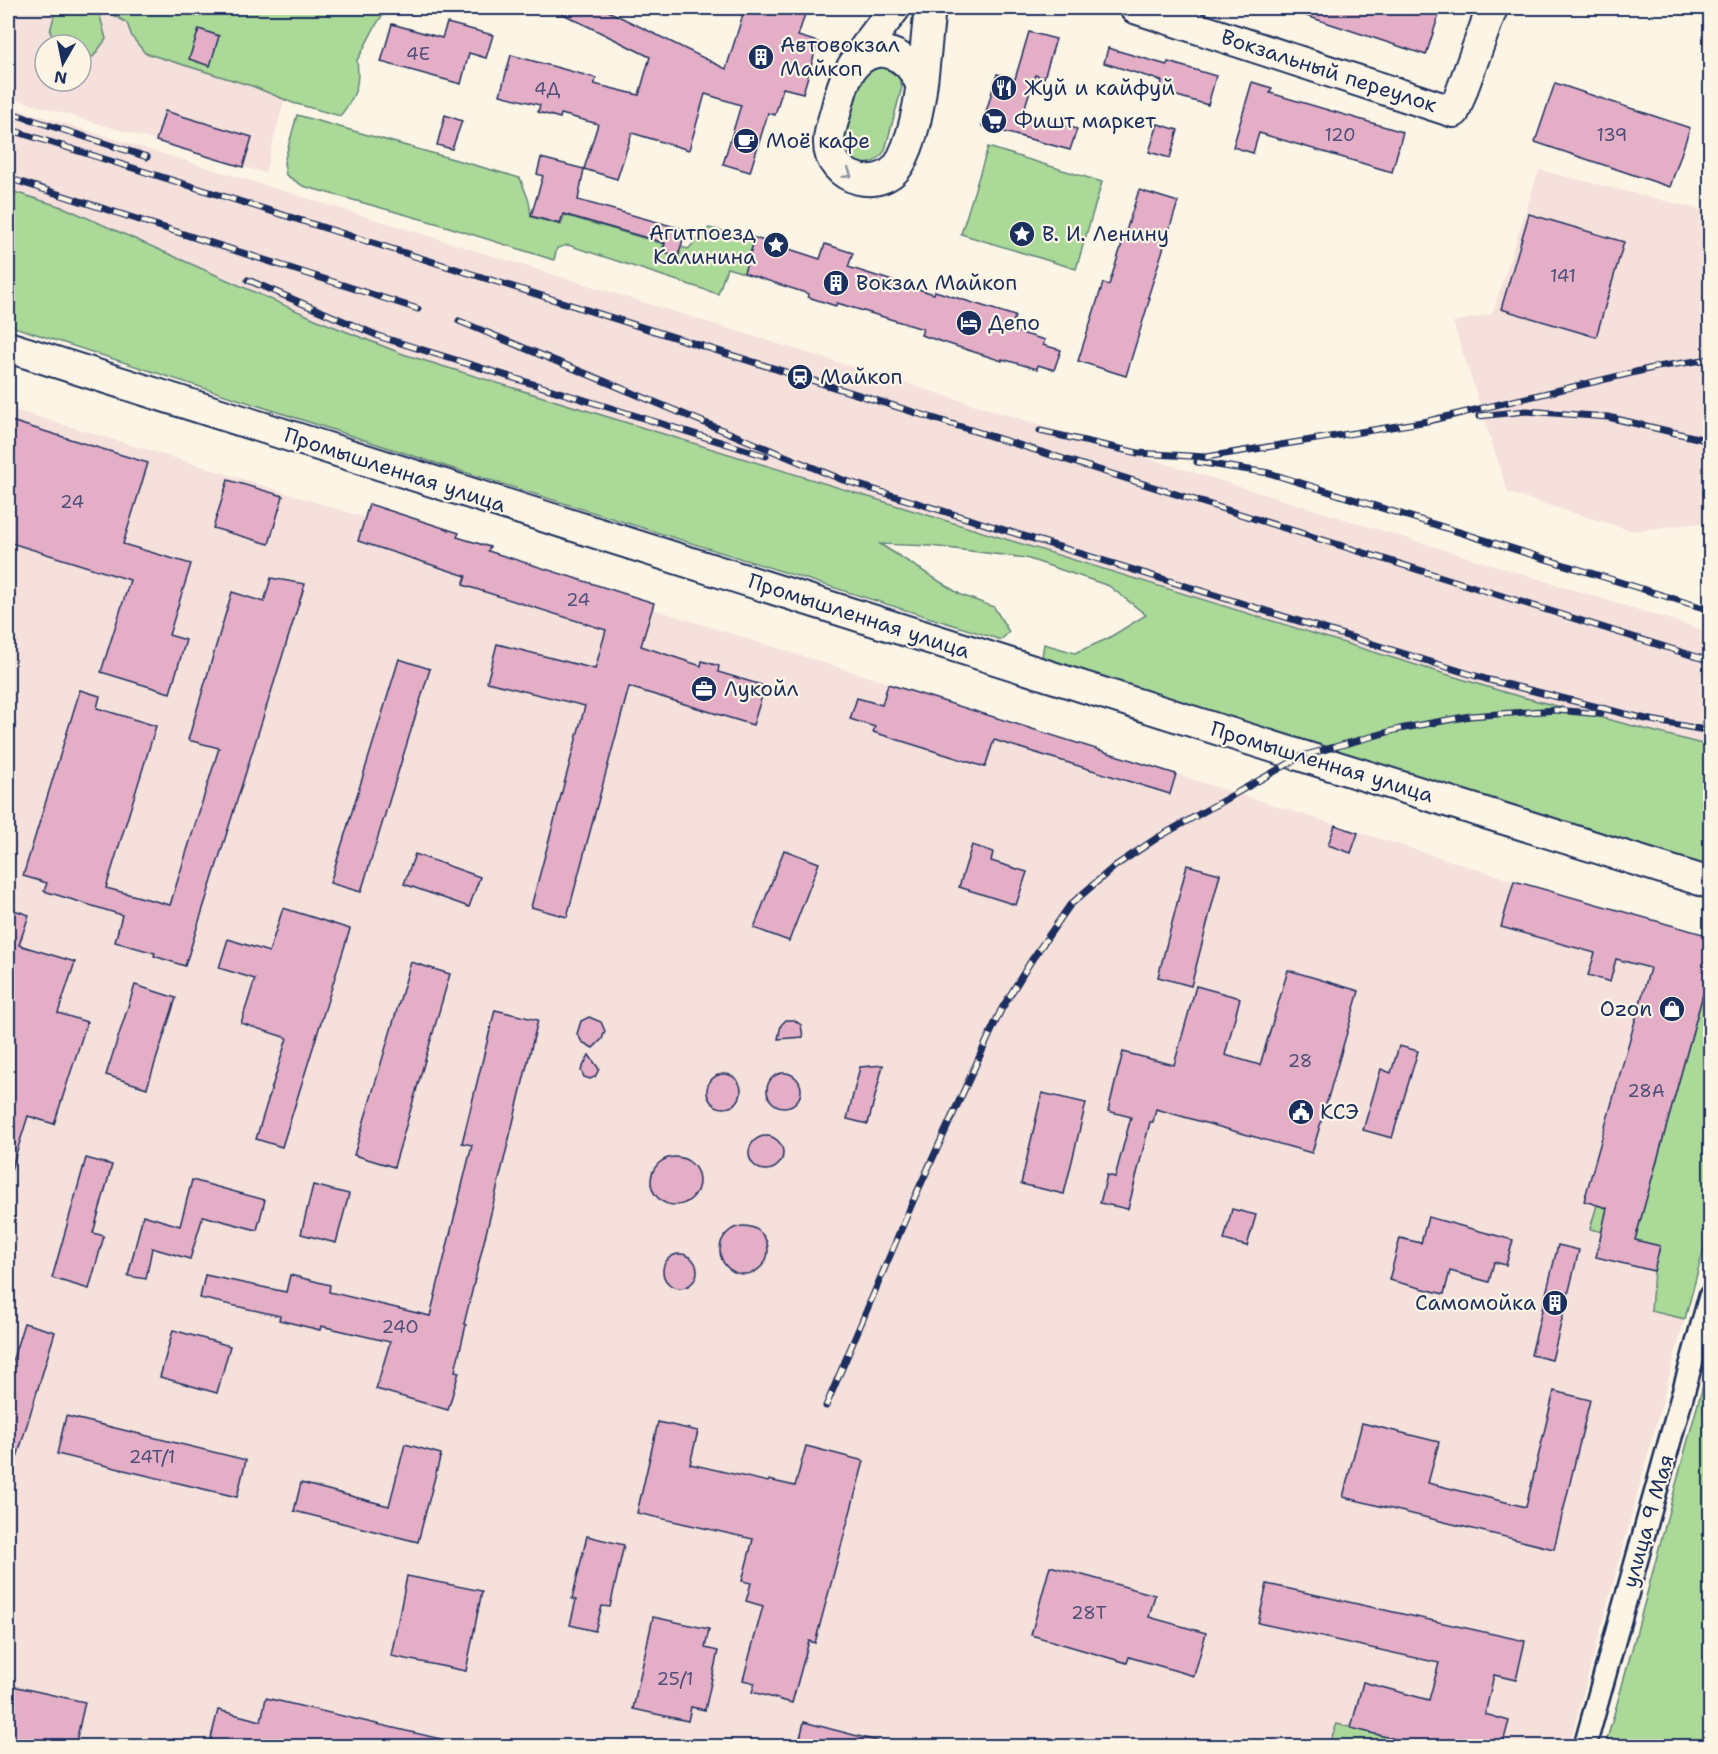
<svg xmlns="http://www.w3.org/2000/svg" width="1718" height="1754" font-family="'Shantell Sans',sans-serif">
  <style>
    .built { fill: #f5e0dc; fill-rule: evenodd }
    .green { fill: #abd998; stroke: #63847b; stroke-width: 1.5 }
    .building { fill: #e4aec7; stroke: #1b2f5e; stroke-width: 1.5 }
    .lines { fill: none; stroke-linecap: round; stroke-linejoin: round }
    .street-casing { stroke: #1b2f5e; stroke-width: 26 }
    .secondary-casing { stroke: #1b2f5e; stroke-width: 34 }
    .street { stroke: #fcf5e5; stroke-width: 21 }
    .secondary { stroke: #fcf5e5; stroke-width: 30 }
    .rail-casing { stroke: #1b2f5e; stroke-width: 7 }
    .rail { stroke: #fcf5e5; stroke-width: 4.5; stroke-dasharray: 14; stroke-linecap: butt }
    .oneway { stroke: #8c92a2 }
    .labels { text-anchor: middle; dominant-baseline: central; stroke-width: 4.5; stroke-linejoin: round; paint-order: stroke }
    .number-label { font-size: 18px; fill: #4d4f78 }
    .poi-label { font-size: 21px; fill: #1b2f5e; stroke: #fcf5e5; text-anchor: start }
    .street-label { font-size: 21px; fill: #1b2f5e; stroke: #fcf5e5 }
  </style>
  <rect width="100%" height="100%" fill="#fcf5e5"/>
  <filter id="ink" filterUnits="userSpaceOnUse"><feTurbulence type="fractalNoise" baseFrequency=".0167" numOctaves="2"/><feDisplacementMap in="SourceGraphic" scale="12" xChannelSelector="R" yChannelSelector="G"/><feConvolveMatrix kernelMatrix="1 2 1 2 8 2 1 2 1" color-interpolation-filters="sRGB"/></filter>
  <g filter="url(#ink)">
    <!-- built -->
    <g class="built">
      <path d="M8,8H376L285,97L265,173L8,97ZM45,45H81V81H45Z"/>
      <polygon points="8,106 1710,632 1710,746 1507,693 403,354 322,322 65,208 8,190"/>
      <polygon points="1539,170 1710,212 1710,522 1633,531 1508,493 1453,322 1492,314"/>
      <polygon points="8,408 198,465 1514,881 1710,936 1710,1226 1569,1746 8,1746"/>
    </g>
    <!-- green -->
    <g class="green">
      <polygon points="56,8 98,8 106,39 93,57 81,57 81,45 58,45 50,32"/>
      <path d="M102,8H386L387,10C372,26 369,42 357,60C360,85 356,96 340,116L293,103L252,86L145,53L132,37L127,23Z"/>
      <path d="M888,66L898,74L902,87L885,150C873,173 844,165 844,140L860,83C865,69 874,67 888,66Z"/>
      <polygon points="297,115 520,178 529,201 531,217 561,225 564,215 664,244 662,251 679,256 681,247 688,249 709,228 755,238 744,273 727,268 718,294 568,245 557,248 554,260 439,224 303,186 286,175 284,162"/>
      <polygon points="988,147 1102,182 1076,269 961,234"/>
      <polygon points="8,190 65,208 322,322 403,354 1507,693 1710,746 1710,868 1361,760 1042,657 1044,644 1075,653 1107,639 1146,615 1109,586 1026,558 931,546 880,544 961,595 994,607 1009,632 1001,640 448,467 8,325"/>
      <polygon points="1710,969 1710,1226 1685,1319 1651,1311 1654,1271 1660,1246 1590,1229 1597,1205 1641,1217"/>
      <path d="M1710,1361V1746H1605C1642,1619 1673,1489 1710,1361Z"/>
      <polygon points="1337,1724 1422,1746 1328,1746"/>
    </g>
    <!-- building -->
    <g class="building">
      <polygon points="551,8 602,8 726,69 745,8 807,8 798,36 818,42 803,93 783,88 775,115 768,113 750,172 723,164 741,105 705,94 689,150 632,133 617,179 584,169 598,124 561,114 560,118 538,112 540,105 500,95 511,55 596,78 594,84 639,95 650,57"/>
      <polygon points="1292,8 1392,8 1404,12 1406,8 1441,8 1426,55 1291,11"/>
      <polygon points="447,23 493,35 486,58 469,53 461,84 381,62 392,24 442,38"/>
      <polygon points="199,29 219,36 210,66 189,59"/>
      <polygon points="1029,32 1056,39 1044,78 1035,75 1023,113 1077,129 1070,150 982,126 997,74 1015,79"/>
      <polygon points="1108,48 1167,65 1168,62 1216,76 1208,105 1160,91 1162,81 1104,63"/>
      <polygon points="1252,82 1272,88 1270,93 1403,132 1392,172 1259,133 1253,153 1233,147"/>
      <polygon points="1555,83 1690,128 1670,187 1535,142"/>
      <polygon points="165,111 252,137 243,167 156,141"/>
      <polygon points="445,115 462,121 452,149 437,145"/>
      <polygon points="1158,124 1178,130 1170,158 1149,152"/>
      <polygon points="541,158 584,169 578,200 686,230 678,256 663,252 665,243 563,214 560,224 531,216 543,176 537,174"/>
      <polygon points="1139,190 1178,202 1148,297 1150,298 1126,376 1078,361 1103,283 1109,285"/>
      <polygon points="1529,214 1624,242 1596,337 1501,309"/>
      <polygon points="755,238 820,259 825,244 853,253 848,267 934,294 935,291 1015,316 1011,330 1045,340 1043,345 1061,350 1054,370 1038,365 1037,369 1002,359 1002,361 921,335 923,329 837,303 836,306 808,297 809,294 744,273"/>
      <polygon points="8,420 148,463 123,544 191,564 169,635 186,640 170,693 101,672 130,580 8,542"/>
      <polygon points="228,480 283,496 269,544 213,528"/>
      <polygon points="369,504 459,533 457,537 490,547 488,551 654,603 641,646 701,666 702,661 719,666 718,672 765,686 753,725 629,687 567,917 531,907 585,706 487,682 497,644 595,669 606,630 463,585 466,576 358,541"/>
      <polygon points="271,578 305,584 185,966 154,956 155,953 115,942 122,915 44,891 47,883 23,876 80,690 100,696 97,708 156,726 106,888 170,905 219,748 188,740 232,592 264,602"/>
      <polygon points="399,659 430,669 361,892 330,883"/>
      <polygon points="888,684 1176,774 1170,794 994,740 985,767 873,732 875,727 850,719 857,698 882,705"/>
      <polygon points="1335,825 1358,833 1351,853 1328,845"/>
      <polygon points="972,845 993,852 991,861 1027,872 1016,905 959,887"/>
      <polygon points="784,850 819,863 789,941 754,928"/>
      <polygon points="415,854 480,877 469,907 404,884"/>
      <polygon points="1187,865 1220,874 1191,986 1158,977"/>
      <polygon points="1514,881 1710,936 1710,969 1635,1240 1660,1246 1654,1271 1596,1257 1607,1208 1584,1201 1650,968 1616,959 1610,982 1588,975 1595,953 1501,927"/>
      <polygon points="8,908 29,915 19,945 75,962 58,1013 87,1022 54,1124 28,1116 11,1170 8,1170"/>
      <polygon points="283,908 350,929 282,1147 256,1139 287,1038 241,1023 255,979 219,968 228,939 269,952"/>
      <polygon points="411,962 450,974 394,1167 354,1155"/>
      <polygon points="1288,970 1359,991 1312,1153 1156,1109 1153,1122 1150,1122 1128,1209 1100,1203 1107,1175 1115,1177 1131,1117 1108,1111 1123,1052 1174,1065 1196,986 1240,998 1225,1055 1260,1065"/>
      <polygon points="135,985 176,998 147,1088 106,1075"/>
      <polygon points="495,1010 538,1020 464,1324 466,1325 455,1371 459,1372 448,1410 376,1389 390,1342 321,1326 320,1330 279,1320 280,1316 200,1298 205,1275 286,1292 290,1275 330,1285 329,1292 430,1316 472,1145 462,1143"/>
      <polygon points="589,1017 601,1022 605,1031 602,1039 593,1048 582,1042 577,1034 581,1021"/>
      <polygon points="786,1020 794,1020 801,1025 803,1037 778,1039 781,1025"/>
      <polygon points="1399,1046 1418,1051 1392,1138 1363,1130 1381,1069 1391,1073"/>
      <polygon points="589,1055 599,1069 595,1077 590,1079 584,1077 581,1070"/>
      <polygon points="883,1065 868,1124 847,1119 860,1067"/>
      <circle cx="784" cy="1090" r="17"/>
      <circle cx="724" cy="1091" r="17"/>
      <polygon points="1042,1093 1086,1103 1064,1194 1021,1184"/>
      <circle cx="766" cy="1153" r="17"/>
      <circle cx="675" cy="1181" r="24"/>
      <polygon points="86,1158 112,1165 93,1233 104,1236 89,1289 52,1278"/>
      <polygon points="192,1180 265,1200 257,1230 203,1216 190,1259 152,1248 146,1279 128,1276 143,1215 180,1226"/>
      <polygon points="313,1185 349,1194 336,1243 301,1234"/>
      <polygon points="1232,1209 1256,1215 1247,1246 1224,1240"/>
      <polygon points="1428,1217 1513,1240 1506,1265 1494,1262 1489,1282 1450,1271 1444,1294 1389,1280 1400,1238 1421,1243"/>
      <circle cx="744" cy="1250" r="24"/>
      <polygon points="1558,1245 1579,1250 1552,1360 1531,1355"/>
      <circle cx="680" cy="1271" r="17"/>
      <polygon points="24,1323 55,1332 12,1474 8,1473 8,1375"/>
      <polygon points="173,1330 230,1346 217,1393 160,1377"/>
      <polygon points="1554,1391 1590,1400 1554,1549 1343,1497 1362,1423 1439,1442 1428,1483 1526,1507"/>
      <polygon points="66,1416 246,1460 237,1497 57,1454"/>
      <polygon points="658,1422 698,1431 690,1464 768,1482 769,1480 795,1486 806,1446 864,1461 815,1643 809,1641 792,1703 752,1692 755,1683 743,1680 763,1606 746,1601 751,1583 742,1581 753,1539 637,1513"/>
      <polygon points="405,1444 441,1454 418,1542 294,1511 301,1483 389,1506"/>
      <polygon points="587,1536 624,1545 610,1607 602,1606 595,1631 570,1625 576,1600 572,1599"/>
      <polygon points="1050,1566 1155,1595 1149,1617 1206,1633 1194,1676 1129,1657 1127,1663 1031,1635"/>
      <polygon points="407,1576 482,1591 466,1671 391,1656"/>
      <polygon points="1267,1584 1525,1641 1516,1680 1494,1675 1485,1714 1509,1721 1502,1746 1423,1746 1351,1728 1363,1682 1429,1700 1439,1663 1258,1623"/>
      <polygon points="653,1617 709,1629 705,1648 718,1651 705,1710 691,1707 688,1721 633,1709"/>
      <polygon points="8,1685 85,1702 75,1746 8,1746"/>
      <polygon points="266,1698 445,1740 444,1746 209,1746 218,1710 261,1721"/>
      <polygon points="804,1722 877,1741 876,1746 798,1746"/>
    </g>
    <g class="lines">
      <!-- street casing -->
      <g class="street-casing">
        <polyline id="street" points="1585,1746 1710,1296"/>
      </g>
      <!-- secondary casing -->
      <g class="secondary-casing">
        <g id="secondary">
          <path d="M895,8C880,28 862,49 850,71C842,83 839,100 835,114C833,122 829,132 829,141C827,181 885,196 902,159C923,117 924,55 930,8"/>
          <polyline points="1135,8 1454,112 1492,8"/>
          <path d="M854,65C878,39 908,55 920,82"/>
          <polyline points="8,347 1302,756 1710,883"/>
        </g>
      </g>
      <!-- street -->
      <use href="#street" class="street"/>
      <!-- secondary -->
      <use href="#secondary" class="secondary"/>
      <!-- rail casing -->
      <g class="rail-casing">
        <g id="rail">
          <polyline points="8,112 147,157"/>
          <polyline points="8,129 1710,661"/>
          <polyline points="8,178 418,309"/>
          <polyline points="248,280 381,337 766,456"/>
          <polyline points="459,321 843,480 1489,680 1646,719 1710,731"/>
          <polyline points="1479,416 1526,411 1608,417 1710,441"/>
          <polyline points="1040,431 1138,453 1206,457 1428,421 1657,367 1710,359"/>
          <polyline points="1197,462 1269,473 1710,610"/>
          <polyline points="826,1406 914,1199 1001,1010 1031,961 1070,905 1115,866 1157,838 1302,756 1399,729 1470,716 1556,710 1601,714"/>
        </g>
      </g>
      <!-- rail -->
      <use href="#rail" class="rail"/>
    </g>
    <!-- one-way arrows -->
    <defs><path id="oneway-chevron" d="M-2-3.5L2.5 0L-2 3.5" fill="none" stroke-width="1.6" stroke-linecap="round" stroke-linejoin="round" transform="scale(1.5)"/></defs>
    <use class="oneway" href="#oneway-chevron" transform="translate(848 174) rotate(32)"/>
  </g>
  <!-- icons -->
  <defs>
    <g id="building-disc" transform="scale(1.35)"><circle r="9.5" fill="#1b2f5e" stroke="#fcf5e5"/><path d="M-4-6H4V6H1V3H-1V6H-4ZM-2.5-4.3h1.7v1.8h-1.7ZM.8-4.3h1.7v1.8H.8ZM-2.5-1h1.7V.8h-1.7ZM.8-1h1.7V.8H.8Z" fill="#fff"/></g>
    <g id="restaurant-disc" transform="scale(1.35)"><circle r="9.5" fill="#1b2f5e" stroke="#fcf5e5"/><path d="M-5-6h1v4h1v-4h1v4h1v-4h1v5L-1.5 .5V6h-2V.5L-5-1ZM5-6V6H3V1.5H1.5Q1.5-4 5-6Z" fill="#fff"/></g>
    <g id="supermarket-disc" transform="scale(1.35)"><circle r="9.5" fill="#1b2f5e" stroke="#fcf5e5"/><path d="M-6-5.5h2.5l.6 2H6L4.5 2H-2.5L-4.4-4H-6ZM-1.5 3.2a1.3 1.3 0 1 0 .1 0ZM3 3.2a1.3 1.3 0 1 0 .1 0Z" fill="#fff"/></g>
    <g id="cafe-disc" transform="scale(1.35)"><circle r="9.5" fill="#1b2f5e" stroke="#fcf5e5"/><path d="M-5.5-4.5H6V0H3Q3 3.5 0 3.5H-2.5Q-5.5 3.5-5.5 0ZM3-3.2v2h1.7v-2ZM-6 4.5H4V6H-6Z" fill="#fff"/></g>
    <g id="sight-disc" transform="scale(1.35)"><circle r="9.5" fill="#1b2f5e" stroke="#fcf5e5"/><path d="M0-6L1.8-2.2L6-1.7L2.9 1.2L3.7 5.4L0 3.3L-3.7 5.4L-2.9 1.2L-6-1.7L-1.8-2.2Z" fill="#fff"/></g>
    <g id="hotel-disc" transform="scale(1.35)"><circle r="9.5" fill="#1b2f5e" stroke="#fcf5e5"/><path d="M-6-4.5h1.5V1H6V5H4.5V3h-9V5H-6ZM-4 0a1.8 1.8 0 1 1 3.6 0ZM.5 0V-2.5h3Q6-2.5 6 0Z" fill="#fff"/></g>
    <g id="station-disc" transform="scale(1.35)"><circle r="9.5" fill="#1b2f5e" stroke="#fcf5e5"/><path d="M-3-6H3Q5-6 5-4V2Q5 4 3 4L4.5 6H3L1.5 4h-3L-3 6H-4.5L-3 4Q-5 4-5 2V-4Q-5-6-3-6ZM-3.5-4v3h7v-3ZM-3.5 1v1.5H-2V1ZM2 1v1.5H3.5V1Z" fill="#fff"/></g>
    <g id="office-disc" transform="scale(1.35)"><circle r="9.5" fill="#1b2f5e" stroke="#fcf5e5"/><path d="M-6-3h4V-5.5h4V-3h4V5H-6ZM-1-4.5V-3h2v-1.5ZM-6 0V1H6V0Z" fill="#fff"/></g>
    <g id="shop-disc" transform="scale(1.35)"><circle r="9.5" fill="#1b2f5e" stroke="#fcf5e5"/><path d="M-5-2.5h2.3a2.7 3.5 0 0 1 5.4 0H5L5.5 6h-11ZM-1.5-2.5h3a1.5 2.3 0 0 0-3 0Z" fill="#fff"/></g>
    <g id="civic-disc" transform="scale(1.35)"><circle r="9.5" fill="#1b2f5e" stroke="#fcf5e5"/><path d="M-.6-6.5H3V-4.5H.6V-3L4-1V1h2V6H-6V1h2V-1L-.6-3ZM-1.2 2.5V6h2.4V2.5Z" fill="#fff"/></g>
  </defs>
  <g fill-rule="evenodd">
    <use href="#building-disc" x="761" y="57"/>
    <use href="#restaurant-disc" x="1004" y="88"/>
    <use href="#supermarket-disc" x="994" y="121"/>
    <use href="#cafe-disc" x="746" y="141"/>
    <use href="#sight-disc" x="1022" y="234"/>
    <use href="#sight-disc" x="776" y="245"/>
    <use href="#building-disc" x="836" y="283"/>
    <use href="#hotel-disc" x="969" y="323"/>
    <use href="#station-disc" x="800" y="377"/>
    <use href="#office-disc" x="704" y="689"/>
    <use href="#shop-disc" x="1672" y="1009"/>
    <use href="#civic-disc" x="1301" y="1112"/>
    <use href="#building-disc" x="1555" y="1303"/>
  </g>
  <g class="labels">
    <!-- number labels -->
    <g class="number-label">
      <text x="418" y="54">4Е</text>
      <text x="547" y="89">4Д</text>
      <text x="1340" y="135">120</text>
      <text x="1612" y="135">139</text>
      <text x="1563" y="276">141</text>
      <text x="72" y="502">24</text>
      <text x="578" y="600">24</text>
      <text x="1300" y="1061">28</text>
      <text x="1646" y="1091">28А</text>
      <text x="400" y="1327">24О</text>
      <text x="152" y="1457">24Т/1</text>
      <text x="1089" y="1613">28Т</text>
      <text x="675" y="1679">25/1</text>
    </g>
    <!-- poi labels -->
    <g class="poi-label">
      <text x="780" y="45">Автовокзал<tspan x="780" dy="24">Майкоп</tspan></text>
      <text x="1024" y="88">Жуй и кайфуй</text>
      <text x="1014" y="121">Фишт маркет</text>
      <text x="766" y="141">Моё кафе</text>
      <text x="756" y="233" text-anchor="end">Агитпоезд<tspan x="756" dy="24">Калинина</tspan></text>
      <text x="1042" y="234">В. И. Ленину</text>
      <text x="856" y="283">Вокзал Майкоп</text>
      <text x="988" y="323">Депо</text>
      <text x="820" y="377">Майкоп</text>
      <text x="724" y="689">Лукойл</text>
      <text x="1652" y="1009" text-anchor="end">Ozon</text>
      <text x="1320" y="1112">КСЭ</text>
      <text x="1536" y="1303" text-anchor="end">Самомойка</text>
    </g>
    <!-- street labels -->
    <g class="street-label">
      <text transform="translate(1329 71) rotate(18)">Вокзальный переулок</text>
      <text transform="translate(395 470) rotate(18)">Промышленная улица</text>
      <text transform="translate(859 616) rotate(18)">Промышленная улица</text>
      <text transform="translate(1322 762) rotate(17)">Промышленная улица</text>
      <text transform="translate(1648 1521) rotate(-74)">улица 9 Мая</text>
    </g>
  </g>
  <!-- margin -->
  <rect width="1718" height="1754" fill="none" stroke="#fcf5e5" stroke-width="30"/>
  <rect x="15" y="15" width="1688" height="1724" fill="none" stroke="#1b2f5e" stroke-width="2" filter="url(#ink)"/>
  <!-- north arrow -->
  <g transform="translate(63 63) rotate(189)"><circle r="28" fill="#fcf5e5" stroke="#a2a6af" stroke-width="1.5"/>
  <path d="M0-4.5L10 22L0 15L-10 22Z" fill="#1b2f5e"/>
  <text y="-9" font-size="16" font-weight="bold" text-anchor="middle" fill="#1b2f5e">N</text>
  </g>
</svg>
